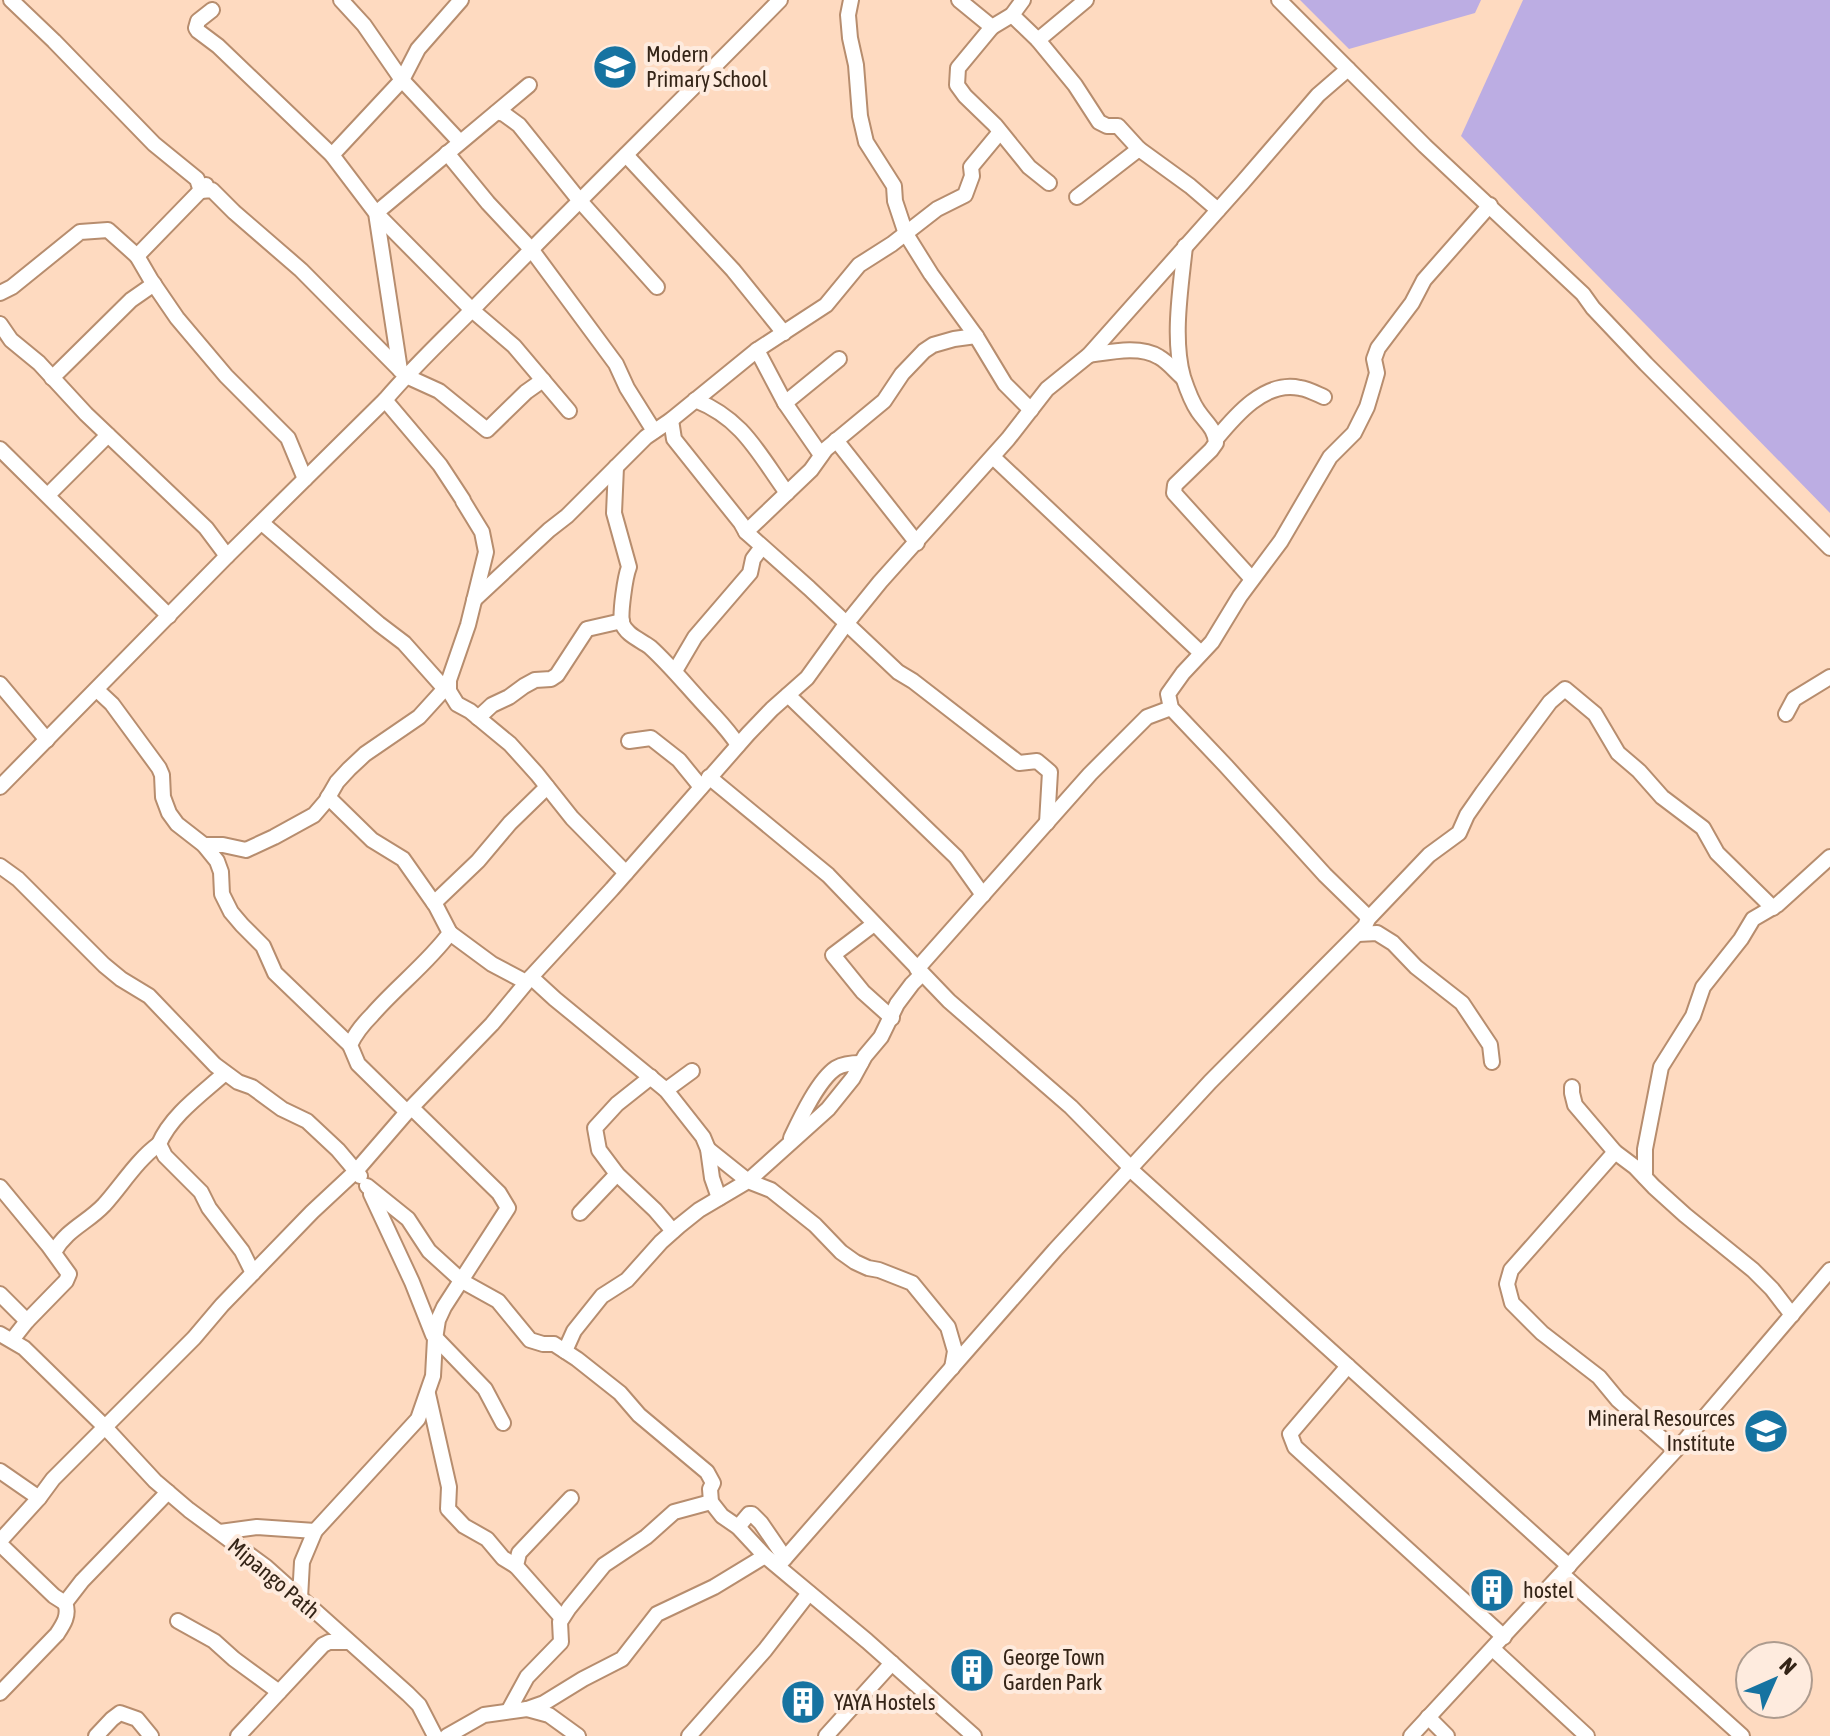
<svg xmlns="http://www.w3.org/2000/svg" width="1830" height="1736" font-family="'Asap Condensed',sans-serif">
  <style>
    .green { fill: #bcade3 }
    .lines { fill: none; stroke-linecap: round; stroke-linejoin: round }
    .minor-casing { stroke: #b78d6e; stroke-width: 18 }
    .minor { stroke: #fff; stroke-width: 14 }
    .labels { text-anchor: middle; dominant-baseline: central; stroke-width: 8; stroke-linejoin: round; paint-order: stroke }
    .poi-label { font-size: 22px; fill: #342417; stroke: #feebde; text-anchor: start }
    .street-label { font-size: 22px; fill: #342417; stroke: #feebde }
  </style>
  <rect width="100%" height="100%" fill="#fedac0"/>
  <!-- green -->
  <g class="green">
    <polygon points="1300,0 1481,0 1475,13 1349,49"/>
    <polygon points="1523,0 1830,0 1830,513 1461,136"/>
  </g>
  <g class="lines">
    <!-- minor casing -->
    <g class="minor-casing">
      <g id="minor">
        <polyline points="11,0 54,41 154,144 197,179 201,191 212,190 234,212 301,270 406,376 439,391 487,430 526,392 543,380"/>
        <polyline points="341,0 364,25 402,80 460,142"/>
        <polyline points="851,0 848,15 850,38 856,65 860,116 866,142 894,186 895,201 906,234 931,274 976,336 1005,384 1031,410"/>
        <polyline points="959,0 992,27 1012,15 1023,0"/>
        <polyline points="1279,0 1425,146 1583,294 1593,308 1646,364 1830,548"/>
        <polyline points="212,10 198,21 196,28 198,31 218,46 332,155 376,213 400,370"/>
        <polyline points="1012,15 1038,40 1075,85 1099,122 1107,126 1118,126 1139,149"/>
        <polyline points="992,27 958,68 957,85 965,96 995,125 1029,167 1049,183"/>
        <polyline points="1038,40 1086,0"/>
        <polyline points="529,85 376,213 472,310 514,346 569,411"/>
        <polyline points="497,112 504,114 519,125 580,201 657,287"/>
        <polyline points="447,153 488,203 531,249 616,364 627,388 654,431"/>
        <polyline points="332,155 402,80 418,49 461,0"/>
        <polyline points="626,155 733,270 784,333"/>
        <polyline points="1077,197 1139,149 1190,186 1218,210"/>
        <path d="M1185,246C1181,286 1172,338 1183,377C1187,389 1191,401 1198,411C1206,423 1215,428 1216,443L1211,450L1175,485L1174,493L1252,579"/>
        <polyline points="137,256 151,280 177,318 226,376 288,438 305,479"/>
        <polyline points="0,293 12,287 80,232 108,230 137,256 206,185"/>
        <polyline points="0,324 11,340 39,363 86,414 206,528 227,556"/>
        <polyline points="757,350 785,403 821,455"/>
        <path d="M1089,355C1110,352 1140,345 1159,357C1168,362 1175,371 1183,378"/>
        <polyline points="52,378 131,300 154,284"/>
        <polyline points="385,400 440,465 463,500 463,501 482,532 486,552 468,625 449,680 449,691 457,704 470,711 510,744 537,774 572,818 626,873"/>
        <path d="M695,400C743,419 758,453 787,493"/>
        <polyline points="785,403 839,359"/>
        <polyline points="671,420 674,439 741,523 746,532 809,588 898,672 913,681 1019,763 1037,761 1050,772 1047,823"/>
        <path d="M1216,439C1235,416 1265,380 1300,388C1308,389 1317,394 1324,397"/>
        <polyline points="836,440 917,543"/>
        <polyline points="0,449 169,616"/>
        <polyline points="993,457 1201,653"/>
        <path d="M616,467L614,513L629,567C625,577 620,613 622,623C626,635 641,640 650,647C672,667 690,690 710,711C721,723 729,731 738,745"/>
        <polyline points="48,495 108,435"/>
        <polyline points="262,523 379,624 404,643 445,689"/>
        <polyline points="746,532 811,470 826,449 884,401 902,374 924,351 933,345 954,339 976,336"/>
        <polyline points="474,600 549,530 567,516 646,437 671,420 757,350 826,305 859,265 892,244 937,209 965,195 972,176 971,167 1000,132"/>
        <polyline points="675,671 695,637 750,573 753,559 762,547"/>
        <polyline points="0,684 47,740"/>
        <polyline points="97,690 112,704 159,768 162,775 163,797 169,813 177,824 204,845 217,861 221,872 222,894 231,912 242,925 263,946 275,973 350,1045"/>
        <polyline points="788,695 956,857 983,895"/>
        <polyline points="1786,714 1794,699 1830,677"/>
        <polyline points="478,718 492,705 509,697 524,686 535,680 551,679 557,675 587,629 622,621"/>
        <polyline points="629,741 651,738 679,760 701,787"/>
        <polyline points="709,777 828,875 949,1001 1071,1107 1131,1168"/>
        <path d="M0,787L227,556L385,400C413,367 444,338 474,308C575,204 679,103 780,0"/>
        <path d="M328,797L372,840L403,859L436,906L450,933C428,963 396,987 372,1015C363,1024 355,1034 350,1045L358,1064L407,1112"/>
        <polyline points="204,845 223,845 246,850 274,837 314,815 326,801 337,782 349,769 365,754 419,717 449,684"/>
        <polyline points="0,866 18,879 104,965 121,979 149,996 215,1065 238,1082 252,1087 282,1109 307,1121 338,1150 360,1176"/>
        <polyline points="434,903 478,861 510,823 547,787"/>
        <polyline points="1368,919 1429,855 1459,833 1467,815 1483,792 1550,702 1565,689 1595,714 1618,753 1639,771 1662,797 1703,828 1717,853 1773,908"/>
        <polyline points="874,924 833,955 863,992 892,1018"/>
        <polyline points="450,933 492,964 526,982"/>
        <polyline points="1358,934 1377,933 1393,943 1416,967 1462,1003 1490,1045 1492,1062"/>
        <polyline points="917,969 1090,774 1147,717 1171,708"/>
        <polyline points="531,977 555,999 666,1090 703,1137 708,1149 712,1178 719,1198"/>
        <path d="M225,1073C203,1093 171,1115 159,1144L165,1156L201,1192L209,1208L242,1251L253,1273"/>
        <polyline points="651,1077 617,1104 595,1128 599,1150 617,1174 655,1210 673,1231"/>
        <polyline points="1572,1087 1572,1093 1575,1105 1615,1152 1635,1167 1654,1187 1685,1215 1753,1270 1772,1289 1792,1315"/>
        <polyline points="666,1090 692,1071"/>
        <path d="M791,1138C800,1119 818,1080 836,1068C843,1064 853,1063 861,1063"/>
        <polyline points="708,1149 748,1181 828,1109 853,1078 865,1056 881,1037 897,1004 912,984 922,974"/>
        <polyline points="1615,1152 1511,1270 1507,1284 1512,1303 1542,1333 1599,1377 1618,1400 1675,1450"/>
        <polyline points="1130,1169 1569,1566"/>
        <polyline points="1645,1177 1645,1149 1661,1067 1693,1016 1703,987 1741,939 1753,919 1777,905 1830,857"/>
        <polyline points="367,1186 408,1219 429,1251 462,1281 498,1301 530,1340 543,1344 554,1344 577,1359 620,1393 639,1415 707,1472 713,1483 710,1489 711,1502 722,1516 738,1527 765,1556 867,1641 974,1736"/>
        <polyline points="0,1187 48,1245 69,1274 66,1281 27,1321 12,1340"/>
        <polyline points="371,1194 412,1282 433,1335 485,1389 503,1423"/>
        <polyline points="580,1213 617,1174"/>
        <path d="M54,1252C67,1229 87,1223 104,1205C122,1185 137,1160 159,1144"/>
        <polyline points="0,1294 27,1321"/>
        <polyline points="0,1334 24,1348 104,1426 155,1481 189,1510 266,1567 408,1694 419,1705 435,1736"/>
        <polyline points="565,1351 574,1331 602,1296 627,1280 661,1242 679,1226 699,1210 748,1181 771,1190 815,1225 841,1252 855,1262 868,1268 879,1270 912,1283 948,1327 955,1351 952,1368"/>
        <polyline points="1348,1366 1290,1434 1295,1447 1504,1637"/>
        <polyline points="428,1394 449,1487 448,1509 464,1526 487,1539 503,1558 516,1566"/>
        <polyline points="0,1471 39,1498"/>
        <polyline points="738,1527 749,1514 752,1514 761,1523 785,1558"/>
        <polyline points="220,1532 257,1527 315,1531"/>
        <polyline points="0,1541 39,1498 53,1479 194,1338 222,1305 312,1212 356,1171 407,1112 492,1024 531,977 612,889 748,734 772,709 807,678 846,624 880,582 1008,439 1047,389 1089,355 1243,182 1318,95 1348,69"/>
        <polyline points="0,1544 54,1596 65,1603 82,1581 168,1492"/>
        <polyline points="779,1565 1055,1250 1210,1082 1365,926 1368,919 1365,914 1325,875 1226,766 1171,708 1168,694 1183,673 1212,642 1240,596 1281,541 1330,457 1354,433 1367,407 1373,387 1377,373 1374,359 1378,348 1412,303 1424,280 1490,205"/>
        <polyline points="1562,1574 1742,1736"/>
        <polyline points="300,1598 302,1562 315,1531 418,1419 433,1376 435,1339 438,1320 444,1307 508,1208 499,1193 412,1108"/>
        <polyline points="562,1618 516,1566 519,1553 571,1498"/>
        <polyline points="178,1621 214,1641 234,1659 279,1692"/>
        <polyline points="1493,1649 1587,1736"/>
        <path d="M0,1693L57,1634C63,1625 70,1615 65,1603"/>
        <polyline points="527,1709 549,1715 578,1736"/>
        <polyline points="509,1710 527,1677 561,1642 560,1622 569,1608 604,1565 646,1537 674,1512 711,1502"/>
        <polyline points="1428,1717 1447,1736"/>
        <polyline points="96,1736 112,1719 120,1713 137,1719 151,1736"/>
        <polyline points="238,1736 323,1645 329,1642 348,1642"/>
        <polyline points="447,1736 484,1715 527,1709 544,1703 583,1679 622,1659 657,1614 714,1587 765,1556"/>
        <polyline points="689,1736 765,1650 809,1593"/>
        <polyline points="826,1736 892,1663"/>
        <polyline points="1411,1736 1686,1439 1830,1270"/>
      </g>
    </g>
    <!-- minor -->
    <use href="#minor" class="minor"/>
  </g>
  <!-- icons -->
  <defs>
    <g id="school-disc" transform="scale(2.3)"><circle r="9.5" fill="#1673a1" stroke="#feebde"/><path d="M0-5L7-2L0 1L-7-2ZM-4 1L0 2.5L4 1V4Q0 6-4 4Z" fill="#fff"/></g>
    <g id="university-disc" transform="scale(2.3)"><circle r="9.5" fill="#1673a1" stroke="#feebde"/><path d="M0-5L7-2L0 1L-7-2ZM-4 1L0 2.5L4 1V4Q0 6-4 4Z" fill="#fff"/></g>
    <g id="building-disc" transform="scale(2.3)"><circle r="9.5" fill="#1673a1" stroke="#feebde"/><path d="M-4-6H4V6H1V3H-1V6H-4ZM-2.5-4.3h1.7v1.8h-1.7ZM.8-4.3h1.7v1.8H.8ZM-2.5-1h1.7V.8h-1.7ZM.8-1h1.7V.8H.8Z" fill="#fff"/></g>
  </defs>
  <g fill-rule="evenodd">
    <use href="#school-disc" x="615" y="67"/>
    <use href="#university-disc" x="1766" y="1431"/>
    <use href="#building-disc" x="1492" y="1590"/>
    <use href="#building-disc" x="972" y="1670"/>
    <use href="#building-disc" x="803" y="1702"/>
  </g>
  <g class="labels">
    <!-- poi labels -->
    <g class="poi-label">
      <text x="646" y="54">Modern<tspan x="646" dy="25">Primary School</tspan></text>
      <text x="1735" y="1418" text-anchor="end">Mineral Resources<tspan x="1735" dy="25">Institute</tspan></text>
      <text x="1523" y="1590">hostel</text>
      <text x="1003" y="1657">George Town<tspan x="1003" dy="25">Garden Park</tspan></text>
      <text x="834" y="1702">YAYA Hostels</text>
    </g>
    <!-- street labels -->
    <g class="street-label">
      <text transform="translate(274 1578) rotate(40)">Mipango Path</text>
    </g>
  </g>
  <!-- north arrow -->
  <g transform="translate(1774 1680) rotate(45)"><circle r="38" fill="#feebde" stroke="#ad9b8e" stroke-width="2"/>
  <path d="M0-6L14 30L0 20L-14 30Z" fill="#1673a1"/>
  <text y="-12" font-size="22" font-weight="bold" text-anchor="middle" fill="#342417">N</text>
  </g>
</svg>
